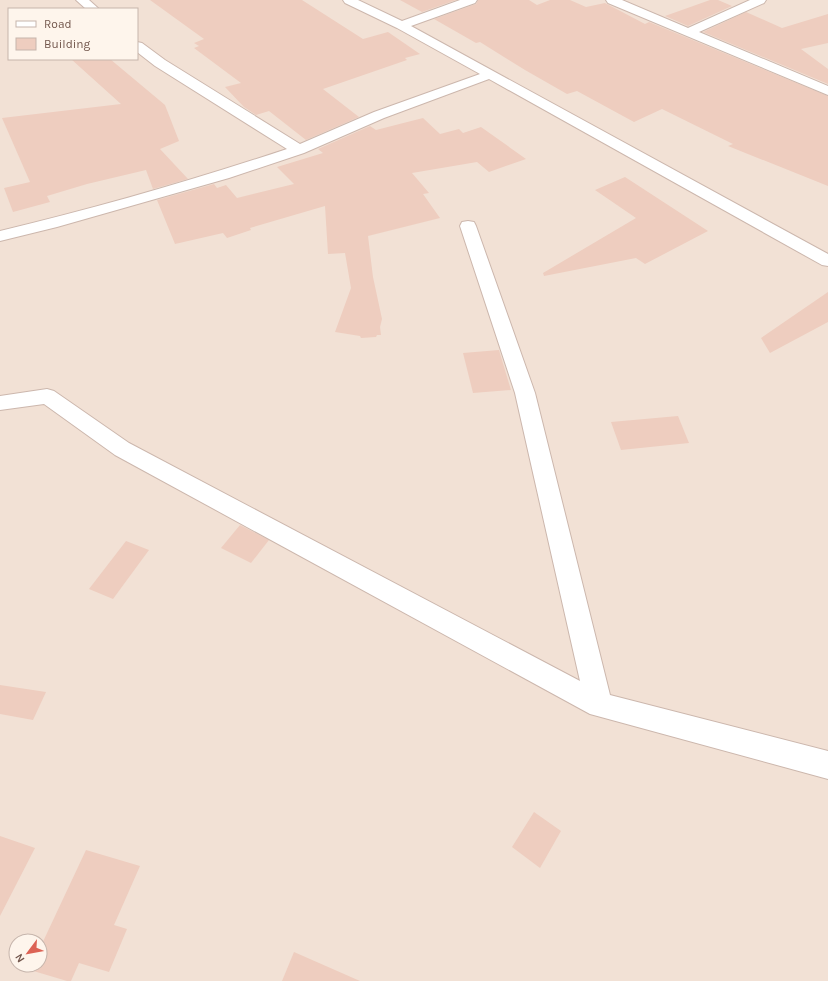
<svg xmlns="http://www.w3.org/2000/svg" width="828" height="981" font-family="Karla,sans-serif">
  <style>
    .residential { fill: #f2e1d5; fill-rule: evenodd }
    .building { fill: #eecdbf }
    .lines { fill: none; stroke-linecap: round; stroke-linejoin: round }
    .minor-casing { stroke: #ccb7ad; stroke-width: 2 }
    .minor { fill: #fff; fill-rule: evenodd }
  </style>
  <rect width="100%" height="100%" fill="#fbf0e6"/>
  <!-- residential -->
  <path class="residential" d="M0,0H828V981H0ZM9,9H137V59H9ZM16,941H40V965H16Z"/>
  <!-- building -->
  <g class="building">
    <polygon points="150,0 302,0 363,39 388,32 420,54 405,58 407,60 323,89 359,117 306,140 269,111 256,115 244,107 225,87 241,83 194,48 199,46 194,43 204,39"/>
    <polygon points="400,0 456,0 422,12"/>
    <polygon points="478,0 529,0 537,5 550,0 570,0 586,7 605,3 645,24 649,22 828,96 828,186 728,146 733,144 662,109 634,122 577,91 567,94 525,70 480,42 476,43 434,19 476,4"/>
    <polygon points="710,0 718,0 732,6 688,26 665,16"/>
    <polygon points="746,12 782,28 828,14 828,43 801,49 828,69 828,84 703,32"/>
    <polygon points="71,59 110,59 165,105 179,141 160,149 188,179 153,189 146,170 87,184 47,196 50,202 13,212 4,188 30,182 2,118 121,104"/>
    <polygon points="423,118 440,134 459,129 463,133 481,127 526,159 489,172 477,162 412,173 429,193 423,194 440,218 368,236 373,277 382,319 380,327 381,335 377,335 376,337 361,338 360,336 335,332 351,288 345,253 328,254 325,206 250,228 251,230 227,238 223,233 175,244 157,200 214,184 217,188 226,185 237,198 294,184 277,167 323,153 318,149 370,126 376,130"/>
    <polygon points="625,177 708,231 645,264 636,258 544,276 543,273 636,218 595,190"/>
    <polygon points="828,292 828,322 770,353 761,338"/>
    <polygon points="499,350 511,390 473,393 463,353"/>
    <polygon points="678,416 689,443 621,450 611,422"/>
    <polygon points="240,525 269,540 251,563 221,548"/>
    <polygon points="126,541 149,550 113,599 89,589"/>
    <polygon points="0,685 46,692 33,720 0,714"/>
    <polygon points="534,812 561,831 540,868 512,847"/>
    <polygon points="0,836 35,848 0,916"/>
    <polygon points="86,850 140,866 114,925 127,929 109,972 79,963 71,981 67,981 30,970 32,965 40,965 40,948"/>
    <polygon points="294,952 360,981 282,981"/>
  </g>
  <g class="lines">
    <!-- minor casing -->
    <g class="minor-casing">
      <g id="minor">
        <polygon points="76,0 89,0 99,9 86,9"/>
        <path d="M343,0H358L402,21L460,0H477L475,3L411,26L828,254V266L822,265L489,79L384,118L304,153L229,178L57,227L0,241V231C97,208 193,180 287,149L155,66L137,52V42L142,43L165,60L300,144L374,112L480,74L397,28L345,3Z"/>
        <polygon points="606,0 622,0 688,28 750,0 766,0 764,3 699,32 828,86 828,95 608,3"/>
        <polygon points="468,221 474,222 476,226 535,393 610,695 828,751 828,779 590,714 115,455 44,404 0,410 0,396 47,389 54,391 129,443 580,681 515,393 460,226 462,222"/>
      </g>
    </g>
    <!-- minor -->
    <use href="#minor" class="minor"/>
  </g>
  <!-- legend -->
  <rect x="8" y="8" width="130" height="52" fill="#fef5ec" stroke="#c6b5ac"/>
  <rect x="16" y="21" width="20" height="6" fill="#ffffff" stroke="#c6b5ac"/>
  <text x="44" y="28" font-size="12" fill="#72564c">Road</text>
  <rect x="16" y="38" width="20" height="12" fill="#eecdbf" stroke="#c6b5ac"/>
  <text x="44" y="48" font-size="12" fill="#72564c">Building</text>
  <!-- north arrow -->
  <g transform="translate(28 953) rotate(238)"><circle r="19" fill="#fef5ec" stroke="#c6b5ac"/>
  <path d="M0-3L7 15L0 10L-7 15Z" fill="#dc6254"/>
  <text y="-6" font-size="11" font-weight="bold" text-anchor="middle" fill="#72564c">N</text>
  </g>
</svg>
